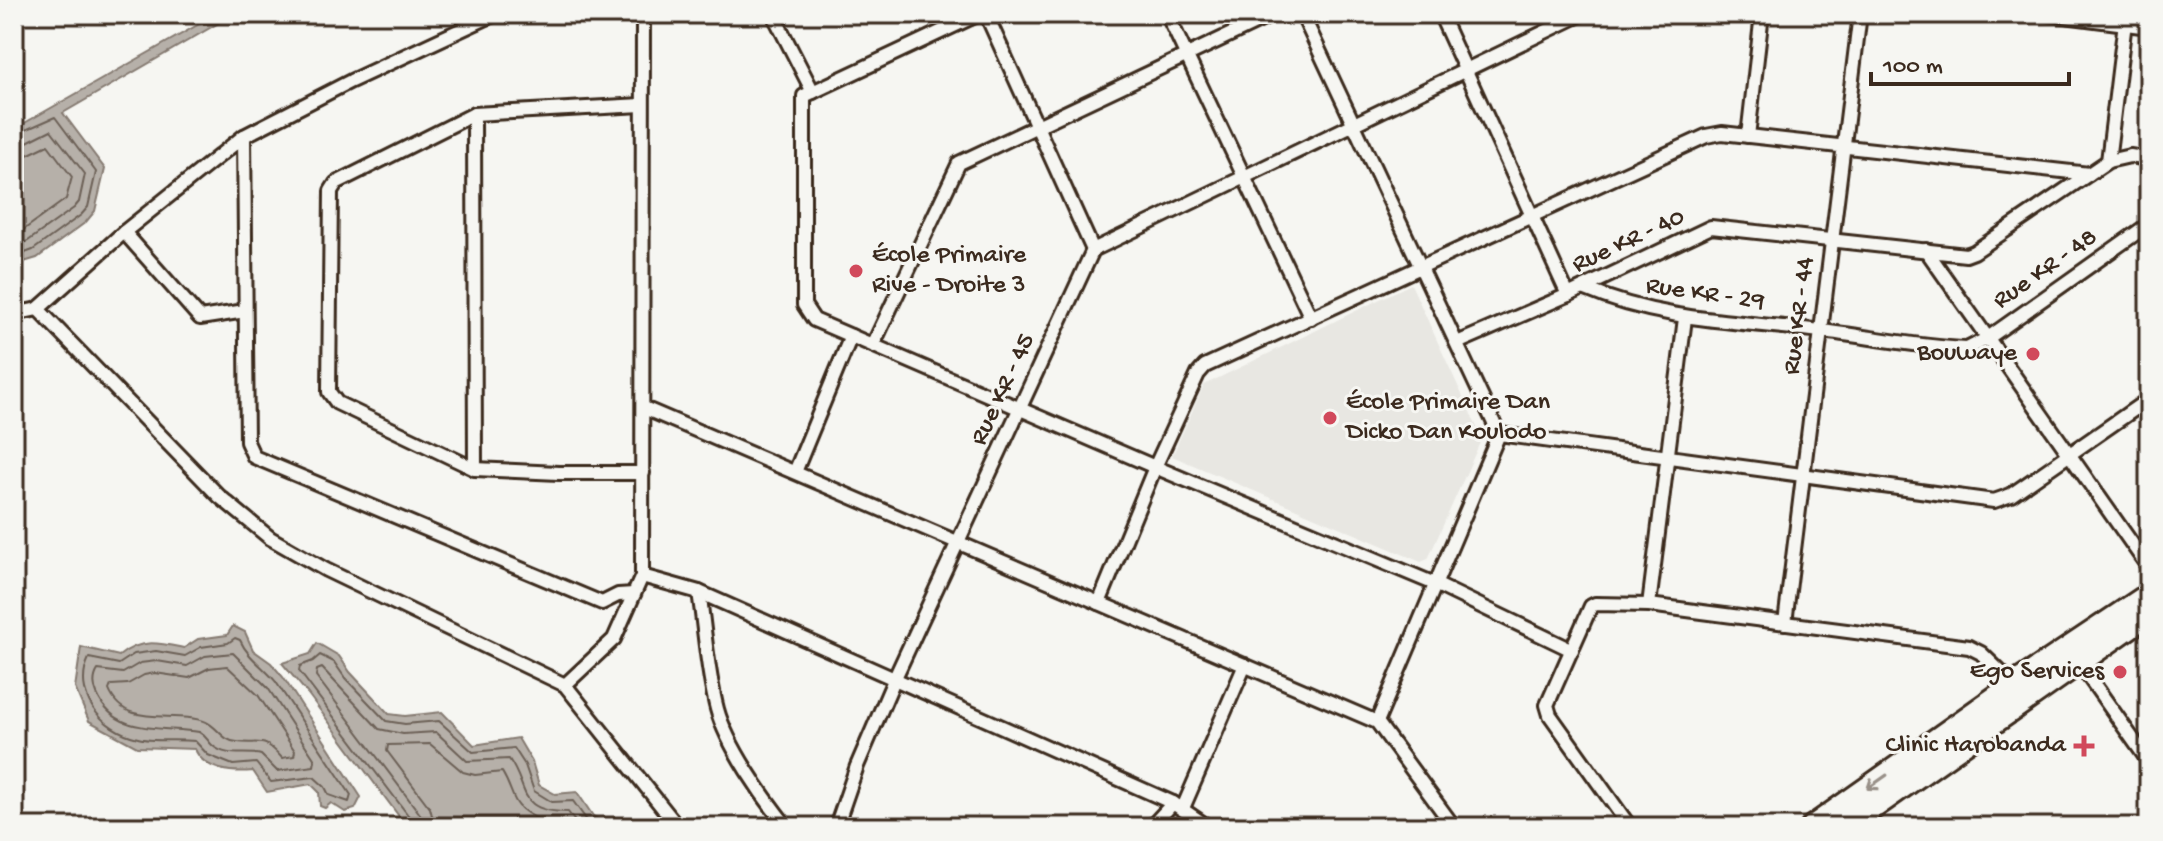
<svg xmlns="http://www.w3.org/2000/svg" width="2163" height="841" font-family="'Gochi Hand',sans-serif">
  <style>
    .built { fill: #e8e7e2 }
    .water { fill: #b6b0a9; stroke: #857a71; stroke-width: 2 }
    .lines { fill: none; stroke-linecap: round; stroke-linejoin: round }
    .shore { stroke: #6c6056; stroke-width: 2 }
    .minor-casing { stroke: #3b2a1e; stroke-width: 18 }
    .trunk-casing { stroke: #3b2a1e; stroke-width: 28 }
    .minor { stroke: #f6f6f2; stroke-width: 12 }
    .trunk { stroke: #f6f6f2; stroke-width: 22 }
    .oneway { stroke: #989088 }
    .poi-dot { fill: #d1495b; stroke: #f6f6f2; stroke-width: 3 }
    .labels { text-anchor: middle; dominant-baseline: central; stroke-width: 6; stroke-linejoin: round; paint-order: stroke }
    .street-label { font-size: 26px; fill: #3b2a1e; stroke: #f6f6f2 }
    .poi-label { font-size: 26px; fill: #3b2a1e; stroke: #f6f6f2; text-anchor: end }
  </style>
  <rect width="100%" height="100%" fill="#f6f6f2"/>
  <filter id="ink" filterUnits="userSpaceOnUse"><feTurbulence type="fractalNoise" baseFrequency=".0125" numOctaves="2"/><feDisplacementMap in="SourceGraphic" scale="16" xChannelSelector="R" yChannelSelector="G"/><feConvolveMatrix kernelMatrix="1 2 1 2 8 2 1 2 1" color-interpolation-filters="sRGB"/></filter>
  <g filter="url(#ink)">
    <!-- built -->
    <polygon class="built" points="1411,284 1482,438 1428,559 1421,562 1172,456 1204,385"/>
    <!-- water -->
    <g class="water">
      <polygon points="217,14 234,14 63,113 105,169 95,211 86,222 37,258 14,265 14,129"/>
      <path d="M233,626L245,632L253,650L271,663L283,677L361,797L355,809L345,812L331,803L325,808L320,806L319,792L311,784L267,792L253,771C233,773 204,771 195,749L137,747L89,721L75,688L81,647L119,656C140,638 159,643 184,648L198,639L227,635Z"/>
      <polygon points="317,643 339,656 350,672 389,714 405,716 442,712 474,745 518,738 532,762 539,785 555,794 577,792 593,816 611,827 407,827 308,694 282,663 310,654"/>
    </g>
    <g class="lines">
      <!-- shore -->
      <g class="shore">
        <polyline points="14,135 55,117 96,172 88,207 81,215 33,250 14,257"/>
        <polyline points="14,145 23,144 51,130 85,174 79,202 74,208 28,241 14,246"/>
        <polyline points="14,157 27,155 48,145 72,177 66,199 22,231 14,234"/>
        <path d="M235,638L240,640C248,658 264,667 276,682L351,795L349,802L329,795L325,787L314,777L271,782L256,763L233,765L208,755L195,741C178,739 151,742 138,738C101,730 72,694 89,658L119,664L134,654L156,651L185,656L201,647L228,643Z"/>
        <path d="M233,653L268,688L315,760L314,766L277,771L261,755C246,751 227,758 213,746C207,741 207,736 199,732C161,726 115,736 97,694C93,685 93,678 98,670L123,673L140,663L157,661L187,666L205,656Z"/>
        <path d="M227,666L258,695L295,751L294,756L282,758C263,736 261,745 237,742C222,741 218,727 206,722C175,709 125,730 109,690L111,685L128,684L144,675L155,673L189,678L209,668Z"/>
        <polyline points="413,827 411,819 299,671 300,666 313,661 320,655 334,662 345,678 386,721 405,724 439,721 473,752 514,748 525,765 534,791 552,802 573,801 588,822 595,827"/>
        <path d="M423,827L420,814L316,676L317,670L322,668L379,729L403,734L436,732L467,761L509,759C530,789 516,812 568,812L579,827"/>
        <path d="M435,827L430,808L387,751L388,745L430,744L463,772L475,775L502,772C517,797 508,805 540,820C548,824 557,823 564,827"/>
      </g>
      <!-- minor casing -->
      <g class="minor-casing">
        <g id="minor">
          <polyline points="773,14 813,92"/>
          <polyline points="979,14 804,96 804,305 814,320 1155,467 1435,584 1572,650"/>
          <polyline points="986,14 1093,250"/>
          <polyline points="1167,14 1311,318"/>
          <polyline points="1302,14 1499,434 1377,722"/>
          <polyline points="1440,14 1568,295"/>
          <polyline points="2049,14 2149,27"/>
          <polyline points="642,105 474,114 336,183 331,191 329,392 337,403 475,469 559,473 643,473"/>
          <polyline points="474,114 475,469"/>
          <polyline points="244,136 247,442 254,457 602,603 618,595 634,594"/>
          <polyline points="1748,136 1762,14"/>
          <polyline points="2108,161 2126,14"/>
          <polyline points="124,232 200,318 245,311"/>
          <polyline points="1926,250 2149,568"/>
          <path d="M1583,288C1663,322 1737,321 1822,331C1870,337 1919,347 1967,349L1988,338L2149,224"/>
          <polyline points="38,309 219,496 270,538 326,570 565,685 678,827"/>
          <polyline points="14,314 38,309 124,232 244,136 351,81 495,14"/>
          <polyline points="1457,343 1568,295 1711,227 1966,255 1974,252 2108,161 2130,156 2149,159"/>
          <polyline points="873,345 959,163 1274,14"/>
          <polyline points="644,408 1377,722 1454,827"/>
          <polyline points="1499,434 1994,501 2011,495 2149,399"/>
          <polyline points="795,472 851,336"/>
          <polyline points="642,576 699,592 1173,803 1208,827"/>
          <path d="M699,592C705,630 707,671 717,709C727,746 763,797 787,827"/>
          <polyline points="1099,603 1155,467 1198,374 1205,366 1706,136 1722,133 2089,174"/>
          <polyline points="1649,605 1685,318"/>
          <polyline points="1785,623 1860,14"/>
          <polyline points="2079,663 2149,762"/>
          <polyline points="565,685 614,639 642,576 643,14"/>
          <polyline points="1183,808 1245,665"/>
          <polyline points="836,827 857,766 894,680 1093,250 1582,14"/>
          <polyline points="1151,827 1173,803"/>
          <polyline points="1630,827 1550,715 1547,705 1591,606 1595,604 1649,605 1969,647 1981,653 2014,685"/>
        </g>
      </g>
      <!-- trunk casing -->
      <g class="trunk-casing">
        <g id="trunk">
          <polyline points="1813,827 2014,685 2149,595"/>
          <polyline points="1845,827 2149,613"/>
        </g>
      </g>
      <!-- minor -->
      <use href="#minor" class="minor"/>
      <!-- trunk -->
      <use href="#trunk" class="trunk"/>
    </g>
    <!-- one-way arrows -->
    <defs><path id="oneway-shaft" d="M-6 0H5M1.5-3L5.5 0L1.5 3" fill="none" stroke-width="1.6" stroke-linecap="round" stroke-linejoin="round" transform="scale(2)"/></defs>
    <use class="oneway" href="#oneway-shaft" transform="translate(1877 782) rotate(145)"/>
  </g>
  <!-- markers -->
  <g class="poi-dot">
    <circle cx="856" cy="271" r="8"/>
    <circle cx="2033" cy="354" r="8"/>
    <circle cx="1330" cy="418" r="8"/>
    <circle cx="2120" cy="672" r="8"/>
    <path d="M2080 734h8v8h8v8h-8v8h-8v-8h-8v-8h8z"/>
  </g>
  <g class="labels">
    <!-- street labels -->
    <g class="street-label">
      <text transform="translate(1629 242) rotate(-25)">Rue KR - 40</text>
      <text transform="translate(2046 270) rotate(-35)">Rue KR - 48</text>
      <text transform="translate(1705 295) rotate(8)">Rue KR - 29</text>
      <text transform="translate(1800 316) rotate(-83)">Rue KR - 44</text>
      <text transform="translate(1004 390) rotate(-65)">Rue KR - 45</text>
    </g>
    <!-- poi labels -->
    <g class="poi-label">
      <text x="872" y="256" text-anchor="start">École Primaire<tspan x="872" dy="30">Rive - Droite 3</tspan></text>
      <text x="2017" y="354">Bouwaye</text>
      <text x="1346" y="403" text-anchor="start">École Primaire Dan<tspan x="1346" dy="30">Dicko Dan Koulodo</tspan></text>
      <text x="2104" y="672">Ego Services</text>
      <text x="2066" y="746">Clinic Harobanda</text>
    </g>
  </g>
  <!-- margin -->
  <rect width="2163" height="841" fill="none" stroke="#f6f6f2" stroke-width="48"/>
  <rect x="24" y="24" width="2115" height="793" fill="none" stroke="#3b2a1e" stroke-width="3" filter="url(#ink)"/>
  <!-- scale -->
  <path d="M1871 72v12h198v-12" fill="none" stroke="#3b2a1e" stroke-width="4"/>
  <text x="1883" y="72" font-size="24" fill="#3b2a1e" stroke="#f6f6f2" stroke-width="6" paint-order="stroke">100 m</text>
</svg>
